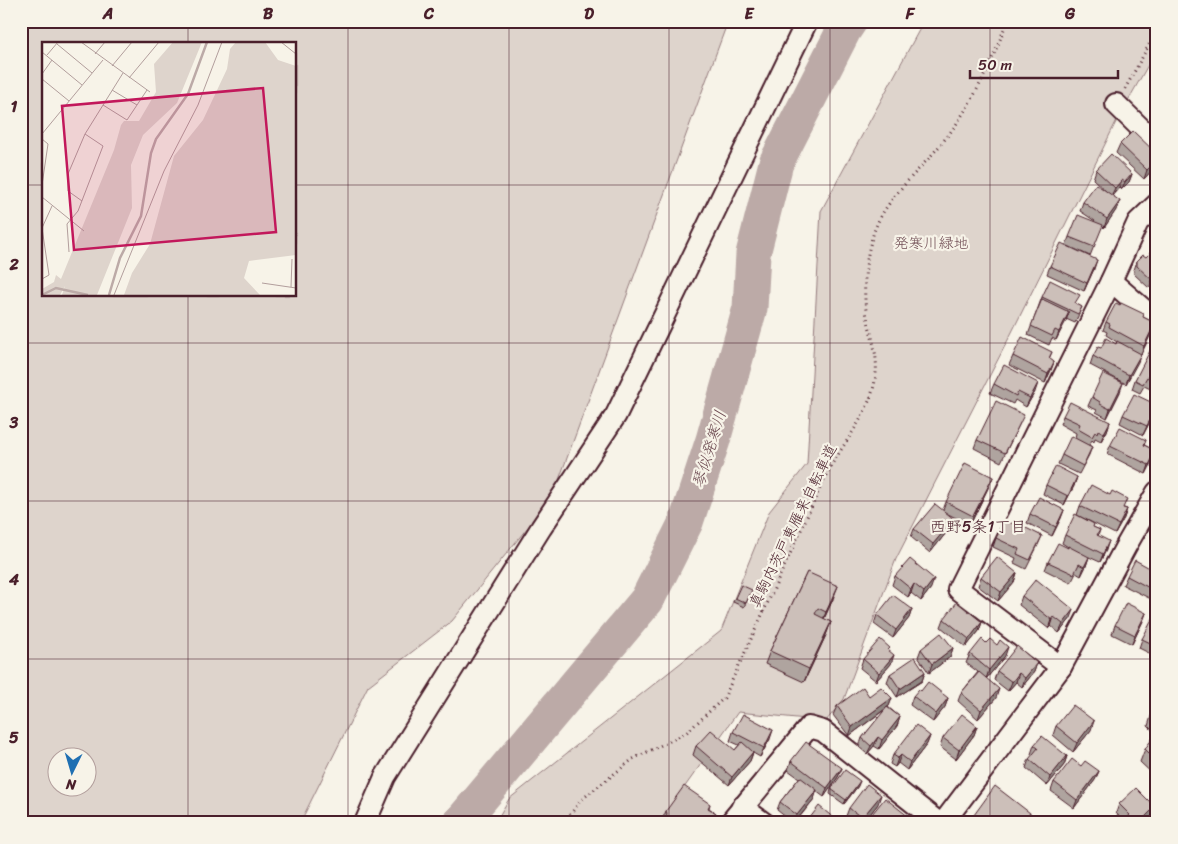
<svg xmlns="http://www.w3.org/2000/svg" width="1178" height="844" font-family="Sriracha,'Klee One',sans-serif">
  <style>
    .green { fill: #ded4cc; stroke: #947a7c; fill-rule: evenodd }
    .lines { fill: none; stroke-linecap: round; stroke-linejoin: round }
    .river { stroke: #bcaaa7; stroke-width: 35 }
    .minor-casing { stroke: #4a1f2b; stroke-width: 24 }
    .path { stroke: #4a1f2b; stroke-width: 3; stroke-dasharray: 1 4; stroke-linecap: butt }
    .minor { stroke: #f7f3e8; stroke-width: 20 }
    .wall { fill: #afa49f; stroke: #4a1f2b }
    .shaded-wall { fill: #8f8682; stroke: #4a1f2b }
    .building { fill: #ccbfb9; stroke: #4a1f2b }
    .grid { fill: none; stroke: #4a1f2b; stroke-width: 1; stroke-opacity: 0.55 }
    .labels { text-anchor: middle; dominant-baseline: central; stroke-width: 4.5; stroke-linejoin: round; paint-order: stroke }
    .park-label { font-size: 15px; fill: #6f4c53; stroke: #f7f3e8 }
    .street-label { font-size: 15px; fill: #4a1f2b; stroke: #f7f3e8 }
    .water-label { font-size: 16px; font-style: italic; fill: #6c4950; stroke: #f7f3e8 }
    .neighbourhood-label { font-size: 16px; fill: #4a1f2b; stroke: #f7f3e8 }
    .inset-river { fill: none; stroke: #bcaaa7; stroke-width: 2.5 }
    .inset-road { fill: none; stroke: #b29e9c; stroke-width: 1 }
    .view { fill: #c2185b; fill-opacity: 0.15; stroke: #c2185b; stroke-width: 2.5 }
    .inset-edge { fill: none; stroke: #4a1f2b; stroke-width: 2.5 }
    .neatline { fill: none; stroke: #4a1f2b; stroke-width: 2 }
    .grid-label { font-size: 16px; text-anchor: middle; font-weight: bold; fill: #4a1f2b }
  </style>
  <rect width="100%" height="100%" fill="#f7f3e8"/>
  <filter id="ink" filterUnits="userSpaceOnUse"><feTurbulence type="fractalNoise" baseFrequency=".02" numOctaves="2"/><feDisplacementMap in="SourceGraphic" scale="10" xChannelSelector="R" yChannelSelector="G"/><feConvolveMatrix kernelMatrix="1 2 1 2 8 2 1 2 1" color-interpolation-filters="sRGB"/></filter>
  <g filter="url(#ink)">
    <!-- green -->
    <g class="green">
      <path d="M21,21H728L553,496L452,621L368,686L300,823H21ZM44,44H295V295H44ZM58,756H88V786H58Z"/>
      <polygon points="924,21 1157,21 1157,49 1116,122 1012,332 896,559 844,699 826,721 738,712 659,823 495,823 509,799 721,631 769,512 807,464 821,211"/>
    </g>
    <g class="lines">
      <!-- river -->
      <polyline class="river" points="460,823 647,600 686,522 713,440 750,308 753,254 776,163 844,30 850,21"/>
      <!-- minor casing -->
      <g class="minor-casing">
        <g id="minor">
          <polyline points="1116,104 1157,144"/>
          <polyline points="1111,281 1157,321"/>
          <polyline points="1061,667 958,589 1111,281 1138,222 1157,204"/>
          <polyline points="742,807 764,823"/>
          <polyline points="365,823 385,777 541,528 616,415 807,21"/>
          <polyline points="730,823 809,727 823,731 939,823"/>
          <polyline points="943,823 1061,667 1126,546 1157,492"/>
        </g>
      </g>
      <!-- path -->
      <g class="path">
        <polyline points="1125,89 1157,30"/>
        <path d="M564,823L581,800L633,759L686,733L724,698L817,495C822,484 827,472 834,461C851,433 873,407 876,373C878,355 871,335 867,317C862,287 865,253 877,224C890,195 921,169 941,144C970,110 992,63 1007,21"/>
      </g>
      <!-- minor -->
      <use href="#minor" class="minor"/>
    </g>
    <!-- wall -->
    <g class="wall">
      <polygon points="1157,92 1157,125 1156,125 1156,93"/>
      <polygon points="1120,144 1157,154 1156,166 1144,179 1116,153"/>
      <polygon points="1096,170 1132,174 1129,182 1121,190 1119,188 1112,196 1116,210 1104,228 1102,226 1090,256 1068,246 1094,269 1084,291 1047,274 1050,266 1066,245 1069,237 1095,221 1080,211 1083,202 1108,193 1093,179"/>
      <polygon points="1157,225 1157,237 1153,233"/>
      <polygon points="1157,251 1157,280 1149,288 1134,274 1134,270 1137,261 1146,257"/>
      <polygon points="1042,297 1076,304 1082,307 1075,323 1066,319 1056,340 1052,338 1049,345 1028,335"/>
      <polygon points="1143,317 1155,323 1152,332 1126,384 1090,365 1093,356 1101,348 1116,344 1117,342 1106,335 1107,332 1103,330 1106,322"/>
      <polygon points="1157,342 1157,387 1155,391 1144,386 1140,393 1132,389 1135,380"/>
      <polygon points="1052,352 1049,359 1054,362 1051,370 1045,383 1009,365 1013,356"/>
      <polygon points="994,384 1035,392 1026,407 1015,400 1013,404 990,393"/>
      <polygon points="1120,392 1107,418 1096,412 1097,410 1088,406 1092,397"/>
      <polygon points="1157,407 1154,414 1143,435 1120,423 1123,415"/>
      <polygon points="1063,416 1110,422 1107,431 1101,441 1095,438 1094,442 1092,440 1089,445 1092,447 1089,455 1079,474 1058,464 1062,455 1075,438 1076,433 1060,424"/>
      <polygon points="1020,423 1001,462 974,448 977,440"/>
      <polygon points="1146,440 1144,445 1156,451 1153,460 1146,474 1107,454 1110,446"/>
      <polygon points="993,477 989,486 970,525 944,512 950,528 930,553 911,537 914,529 943,510 946,502"/>
      <polygon points="1077,477 1074,486 1064,505 1043,494 1046,485"/>
      <polygon points="1080,506 1124,508 1127,509 1124,518 1115,534 1077,515"/>
      <polygon points="1064,510 1061,518 1052,536 1027,523 1030,514"/>
      <polygon points="1017,526 1042,536 1038,545 1026,569 1014,563 1016,558 993,547 996,538"/>
      <polygon points="1093,527 1100,530 1098,536 1106,550 1100,562 1089,557 1086,566 1081,576 1076,573 1071,583 1045,570 1048,562 1068,548 1068,547 1062,543 1065,535"/>
      <polygon points="1157,533 1157,550 1151,547"/>
      <polygon points="807,572 833,599 824,619 831,622 826,635 804,682 765,664 770,651"/>
      <polygon points="1157,572 1157,602 1123,585 1127,576"/>
      <polygon points="1017,573 1014,582 998,601 978,586 981,577"/>
      <polygon points="895,576 931,588 921,601 911,593 908,597 892,585"/>
      <polygon points="750,594 744,607 733,602 735,598"/>
      <polygon points="1022,596 1071,618 1059,633 1051,626 1049,629 1019,605"/>
      <polygon points="912,609 909,618 893,638 874,624 877,615"/>
      <polygon points="1146,613 1143,621 1132,644 1112,634 1115,625"/>
      <polygon points="944,619 982,622 979,631 966,647 941,627"/>
      <polygon points="1157,620 1157,657 1139,648 1142,639"/>
      <polygon points="953,648 950,657 929,673 918,657 921,649"/>
      <polygon points="889,651 891,664 876,681 860,668 863,659"/>
      <polygon points="970,654 1005,656 986,679 996,698 978,719 958,701 961,693 978,672 966,663"/>
      <polygon points="1037,663 1034,672 1022,687 1016,682 1008,691 994,680 997,671"/>
      <polygon points="925,672 922,681 897,697 887,682 890,674"/>
      <polygon points="921,691 948,698 945,707 933,722 910,705 913,696"/>
      <polygon points="869,696 892,698 889,706 888,707 900,717 897,726 879,749 874,746 867,754 859,747 862,738 887,708 849,736 833,715 837,706"/>
      <polygon points="1157,709 1157,778 1140,762 1145,749 1156,734 1148,726 1152,713"/>
      <polygon points="977,726 974,735 956,759 940,747 943,738"/>
      <polygon points="1056,726 1091,730 1073,752 1053,735"/>
      <polygon points="733,732 770,739 760,757 753,753 750,761 729,785 693,755 696,746 735,750 739,745 730,741"/>
      <polygon points="930,736 927,744 907,770 898,763 895,767 890,764 893,755"/>
      <polygon points="1034,745 1067,756 1064,765 1047,786 1026,768 1029,759 1033,755 1031,754"/>
      <polygon points="791,761 842,768 838,777 824,797 816,791 814,799 795,823 793,823 777,810 780,802 799,778 788,770"/>
      <polygon points="1081,766 1099,771 1095,780 1074,808 1051,791 1054,782"/>
      <polygon points="858,786 844,804 830,794 831,789"/>
      <polygon points="710,804 709,808 716,813 712,823 664,823 664,821 662,820 666,811"/>
      <polygon points="878,804 863,823 854,823 846,816 849,808"/>
      <polygon points="1119,804 1155,807 1152,816 1145,823 1125,823 1116,813"/>
      <polygon points="974,815 1027,821 1026,823 971,823"/>
      <polygon points="909,817 907,823 867,823 868,819"/>
    </g>
    <!-- shaded-wall -->
    <g class="shaded-wall">
      <polygon points="1157,160 1156,166 1144,179 1147,170"/>
      <polygon points="1132,174 1129,182 1121,190 1125,182"/>
      <polygon points="1122,180 1119,188 1111,196 1115,188"/>
      <polygon points="1120,201 1116,210 1104,228 1107,219"/>
      <polygon points="1097,260 1094,269 1084,291 1087,283"/>
      <polygon points="1157,275 1157,280 1149,288 1152,280"/>
      <polygon points="1069,312 1066,321 1056,340 1059,332"/>
      <polygon points="1155,323 1152,332 1141,354 1144,346"/>
      <polygon points="1141,354 1138,362 1126,384 1129,375"/>
      <polygon points="1054,362 1051,370 1045,383 1048,374"/>
      <polygon points="1038,383 1035,392 1026,407 1030,398"/>
      <polygon points="1123,383 1120,392 1107,418 1110,409"/>
      <polygon points="1157,406 1154,414 1143,435 1147,426"/>
      <polygon points="1110,422 1107,431 1101,441 1104,433"/>
      <polygon points="1156,451 1153,460 1146,474 1149,465"/>
      <polygon points="993,477 989,486 970,525 973,516"/>
      <polygon points="1077,477 1074,486 1064,505 1068,496"/>
      <polygon points="1127,509 1124,518 1115,534 1119,525"/>
      <polygon points="1064,510 1061,518 1052,536 1056,527"/>
      <polygon points="954,519 950,528 930,553 933,544"/>
      <polygon points="1109,541 1106,550 1100,562 1103,554"/>
      <polygon points="1089,557 1086,566 1081,576 1084,567"/>
      <polygon points="1017,573 1014,582 998,601 1001,592"/>
      <polygon points="934,579 931,588 921,601 924,592"/>
      <polygon points="914,584 911,593 908,597 911,589"/>
      <polygon points="838,586 833,599 821,625 826,612"/>
      <polygon points="912,609 909,618 893,638 896,630"/>
      <polygon points="1074,610 1071,618 1059,633 1063,624"/>
      <polygon points="1146,613 1143,621 1132,644 1135,635"/>
      <polygon points="1054,617 1051,626 1049,629 1052,620"/>
      <polygon points="831,622 826,635 804,682 809,669"/>
      <polygon points="982,622 979,631 966,647 969,639"/>
      <polygon points="1008,647 1005,656 986,679 989,670"/>
      <polygon points="953,648 950,657 929,673 932,664"/>
      <polygon points="894,655 891,664 876,681 879,673"/>
      <polygon points="1037,663 1034,672 1022,687 1025,678"/>
      <polygon points="925,672 922,681 897,697 900,689"/>
      <polygon points="1019,673 1016,682 1008,691 1012,682"/>
      <polygon points="999,689 996,698 978,719 981,710"/>
      <polygon points="892,698 889,706 849,736 852,727"/>
      <polygon points="948,698 945,707 933,722 936,714"/>
      <polygon points="900,717 897,726 879,749 882,740"/>
      <polygon points="1094,721 1091,730 1073,752 1077,743"/>
      <polygon points="977,726 974,735 956,759 959,750"/>
      <polygon points="773,730 770,739 760,757 764,748"/>
      <polygon points="930,736 927,744 907,770 910,762"/>
      <polygon points="878,737 874,746 867,754 871,746"/>
      <polygon points="753,752 750,761 729,785 732,777"/>
      <polygon points="901,755 898,763 895,767 898,758"/>
      <polygon points="1067,756 1064,765 1047,786 1050,777"/>
      <polygon points="842,768 838,777 824,797 827,788"/>
      <polygon points="1099,771 1095,780 1074,808 1077,800"/>
      <polygon points="860,781 858,786 844,804 846,800"/>
      <polygon points="817,790 814,799 794,823 797,815"/>
      <polygon points="881,795 878,804 863,823 861,823 862,818"/>
      <polygon points="1155,807 1152,816 1145,823 1139,823"/>
      <polygon points="716,813 712,823 709,823"/>
      <polygon points="1030,813 1026,823 1023,823"/>
    </g>
    <!-- building -->
    <g class="building">
      <polygon points="1133,131 1157,154 1157,160 1147,170 1120,144"/>
      <polygon points="1111,154 1132,174 1125,182 1122,180 1115,188 1096,170"/>
      <polygon points="1096,184 1120,201 1107,219 1083,202"/>
      <polygon points="1078,215 1103,225 1094,247 1069,237"/>
      <polygon points="1061,243 1097,260 1087,283 1050,266"/>
      <polygon points="1154,249 1157,251 1157,275 1152,280 1137,266 1137,261 1143,255 1146,257"/>
      <polygon points="1050,280 1080,295 1075,303 1082,307 1078,314 1042,297"/>
      <polygon points="1042,299 1069,312 1059,332 1055,330 1052,336 1031,326"/>
      <polygon points="1116,303 1120,305 1121,303 1144,314 1143,317 1155,323 1144,346 1109,327 1110,324 1106,322"/>
      <polygon points="1022,337 1052,352 1049,358 1054,362 1048,374 1013,356"/>
      <polygon points="1106,338 1116,344 1117,341 1141,354 1129,375 1093,356 1098,347 1101,348"/>
      <polygon points="1155,341 1157,342 1157,382 1147,377 1143,384 1135,380"/>
      <polygon points="1004,365 1038,383 1030,398 1018,392 1016,396 994,384"/>
      <polygon points="1103,373 1123,383 1110,409 1100,404 1100,402 1092,397"/>
      <polygon points="1134,394 1157,405 1147,426 1123,415"/>
      <polygon points="996,401 1024,415 1005,453 977,440"/>
      <polygon points="1070,402 1110,422 1104,433 1098,430 1097,433 1095,432 1092,437 1078,429 1080,424 1063,416"/>
      <polygon points="1120,427 1146,440 1144,445 1156,451 1149,465 1110,446"/>
      <polygon points="1071,436 1092,447 1083,466 1062,455"/>
      <polygon points="965,463 993,477 973,516 946,502"/>
      <polygon points="1056,466 1077,477 1068,496 1046,485"/>
      <polygon points="1091,485 1110,495 1112,491 1127,499 1123,508 1127,509 1119,525 1080,506"/>
      <polygon points="1039,497 1064,510 1056,527 1030,514"/>
      <polygon points="935,504 954,519 933,544 914,529"/>
      <polygon points="1075,514 1094,524 1093,527 1100,530 1097,535 1109,541 1103,554 1065,535"/>
      <polygon points="1005,520 1017,526 1018,524 1042,536 1030,560 1017,554 1019,549 996,538"/>
      <polygon points="1157,533 1157,540 1154,539"/>
      <polygon points="1058,543 1068,548 1068,546 1089,557 1084,567 1079,564 1074,574 1048,562"/>
      <polygon points="997,557 1017,573 1001,592 981,577"/>
      <polygon points="910,559 934,579 924,592 914,584 911,589 895,576"/>
      <polygon points="1135,560 1157,572 1157,592 1127,576"/>
      <polygon points="807,572 838,586 826,612 818,608 815,614 831,622 809,669 770,651"/>
      <polygon points="1036,579 1074,610 1063,624 1054,617 1052,620 1022,596"/>
      <polygon points="741,585 752,590 746,603 735,598"/>
      <polygon points="893,595 912,609 896,630 877,615"/>
      <polygon points="957,602 982,622 969,639 944,619"/>
      <polygon points="1126,603 1146,613 1135,635 1115,625"/>
      <polygon points="1153,618 1157,620 1157,646 1142,639"/>
      <polygon points="941,633 953,648 932,664 921,649"/>
      <polygon points="880,639 890,648 888,650 894,655 879,673 863,659"/>
      <polygon points="982,639 986,643 990,639 997,645 1000,640 1008,647 989,670 970,654"/>
      <polygon points="1017,646 1037,663 1025,678 1019,673 1012,682 997,671"/>
      <polygon points="915,657 925,672 900,689 890,674"/>
      <polygon points="979,672 999,689 981,710 961,693"/>
      <polygon points="928,682 948,698 936,714 913,696 919,689 921,691"/>
      <polygon points="863,687 869,696 881,687 892,698 852,727 837,706"/>
      <polygon points="1073,705 1094,721 1077,743 1056,726"/>
      <polygon points="887,707 900,717 882,740 878,737 871,746 862,738"/>
      <polygon points="1157,709 1157,718 1152,713"/>
      <polygon points="743,714 773,730 764,748 733,732"/>
      <polygon points="962,714 977,726 959,750 943,738"/>
      <polygon points="916,725 930,736 910,762 901,755 898,758 893,755"/>
      <polygon points="711,730 735,750 742,742 753,752 732,777 696,746"/>
      <polygon points="1157,734 1157,761 1145,749 1155,735"/>
      <polygon points="1042,736 1067,756 1050,777 1029,759 1038,748 1034,745"/>
      <polygon points="806,742 842,768 827,788 791,761"/>
      <polygon points="1072,759 1081,766 1085,761 1099,771 1077,800 1054,782"/>
      <polygon points="845,770 860,781 846,800 831,789"/>
      <polygon points="800,777 817,790 797,815 780,802"/>
      <polygon points="867,784 881,795 862,818 849,808"/>
      <polygon points="684,786 710,804 708,808 716,813 709,823 670,823 666,820 667,813 666,811"/>
      <polygon points="995,786 1030,813 1023,823 985,823 974,815"/>
      <polygon points="1136,788 1155,807 1139,823 1132,823 1127,818 1130,815 1119,804"/>
      <polygon points="885,798 909,817 905,823 873,823 868,819"/>
      <polygon points="819,806 840,823 806,823"/>
    </g>
  </g>
  <!-- grid -->
  <path class="grid" d="M188,21V44M348,21V823M509,21V823M669,21V823M830,21V823M990,21V823M21,185H44M295,185H1157M188,295V823M21,343H1157M21,501H1157M21,659H1157"/>
  <g class="labels">
    <!-- park labels -->
    <g class="park-label">
      <text x="931" y="243">発寒川緑地</text>
    </g>
    <!-- street labels -->
    <g class="street-label">
      <text transform="translate(793 526) rotate(-64)">真駒内茨戸東雁来自転車道</text>
    </g>
    <!-- water labels -->
    <g class="water-label">
      <text transform="translate(709 449) rotate(-73)">琴似発寒川</text>
    </g>
    <!-- neighbourhood labels -->
    <g class="neighbourhood-label">
      <text x="978" y="526">西野5条1丁目</text>
    </g>
  </g>
  <!-- overview -->
  <g transform="translate(42 42)">
    <rect width="254" height="254" fill="#f7f3e8"/>
    <path d="M131,0H160L135,61L101,93L89,123L90,166L55,253H20L23,244L18,253H0V247L12,240L14,233L19,237L72,108L79,83L82,79H97L114,50L112,22ZM194,0H223L236,18L254,24V213L207,219L202,236L218,253H82L90,231L108,202L132,114L161,78L185,27L188,7Z" fill="#ded4cc"/>
    <path class="inset-river" d="M0,253L14,246L46,253M67,253L78,216L99,174L109,111L114,97L146,52L165,0"/>
    <path class="inset-road" d="M39,0L108,50M239,0L254,12M15,2L50,31M0,10L40,43M53,12L63,0M5,13L16,0M70,24L90,0M0,32L10,18M87,36L117,0M0,37L27,59M70,48L95,63M61,63L85,78L105,48M0,92L61,18M0,97L6,102L0,143M0,155L42,189M40,159L26,149V132L43,92L81,31M0,186L7,233L0,237M0,186L10,164M27,210L25,182L36,169L61,104L43,92M220,241L254,246M249,245L250,217M72,253L122,129L156,63L180,0"/>
    <path class="view" d="M221,46L234,190L32,208L20,64Z"/>
    <rect width="254" height="254" class="inset-edge"/>
  </g>
  <!-- margin -->
  <rect width="1178" height="844" fill="none" stroke="#f7f3e8" stroke-width="55"/>
  <!-- north arrow -->
  <g transform="translate(72 772) rotate(185)"><circle r="24" fill="#f7f3e8" stroke="#b29e9c"/>
  <path d="M0-4L9 19L0 12L-9 19Z" fill="#1f6fb2"/>
  <text y="-8" font-size="14" font-weight="bold" text-anchor="middle" fill="#4a1f2b">N</text>
  </g>
  <!-- scale -->
  <path d="M970 70v8h148v-8" fill="none" stroke="#4a1f2b" stroke-width="2.5"/>
  <text x="978" y="70" font-size="15" fill="#4a1f2b" stroke="#f7f3e8" stroke-width="4" paint-order="stroke">50 m</text>
  <rect x="28" y="28" width="1122" height="788" class="neatline"/>
  <g class="grid-label">
    <text x="108" y="19">A</text>
    <text x="268" y="19">B</text>
    <text x="429" y="19">C</text>
    <text x="589" y="19">D</text>
    <text x="749" y="19">E</text>
    <text x="910" y="19">F</text>
    <text x="1070" y="19">G</text>
    <text x="14" y="112">1</text>
    <text x="14" y="270">2</text>
    <text x="14" y="428">3</text>
    <text x="14" y="585">4</text>
    <text x="14" y="743">5</text>
  </g>
</svg>
